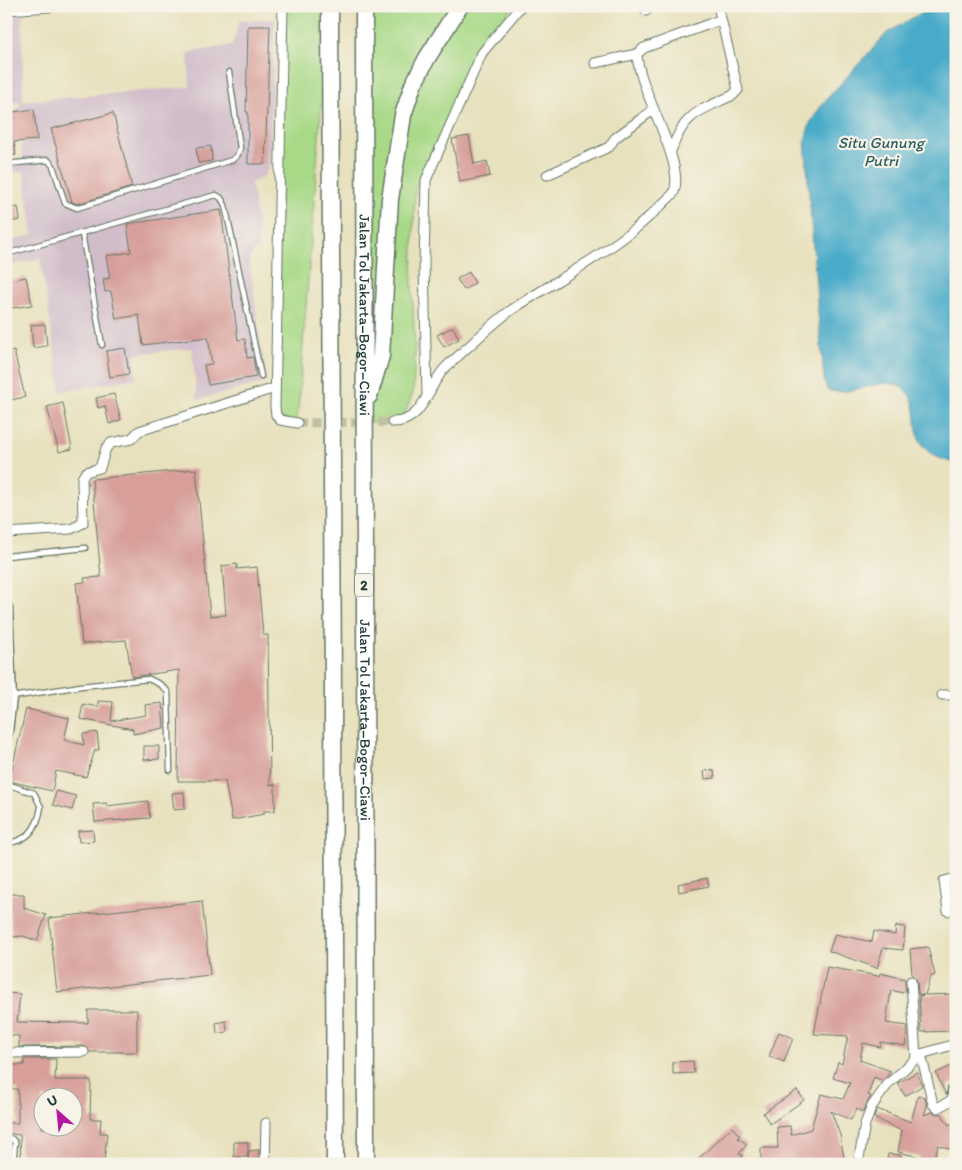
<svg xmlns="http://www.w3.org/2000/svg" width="962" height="1170" font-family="Itim,sans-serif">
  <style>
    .industrial { fill: #d1bdca }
    .green { fill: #a8d987; stroke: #648b5e }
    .water { fill: #4aabc9; stroke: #34747e }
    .building { fill: #d79e9a; fill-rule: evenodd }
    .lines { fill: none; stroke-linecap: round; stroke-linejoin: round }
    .street-tunnel { stroke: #c0c0a2; stroke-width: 9; stroke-dasharray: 9 4.5; stroke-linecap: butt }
    .lane-casing { stroke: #657664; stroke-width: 7 }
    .street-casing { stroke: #657664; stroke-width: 11 }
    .secondary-casing { stroke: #657664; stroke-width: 15 }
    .highway-casing { stroke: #657664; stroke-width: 19 }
    .lane { stroke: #fff; stroke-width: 4.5 }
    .street { stroke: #fff; stroke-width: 9 }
    .secondary { stroke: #fff; stroke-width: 12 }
    .highway { stroke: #fff; stroke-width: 16 }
    .labels { text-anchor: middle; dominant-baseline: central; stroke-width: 4.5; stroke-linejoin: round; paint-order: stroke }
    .shield { fill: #f7f3e8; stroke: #60746a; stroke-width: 1 }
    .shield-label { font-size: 14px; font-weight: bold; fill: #1f3d34 }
    .street-label { font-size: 15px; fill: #1f3d34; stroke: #f7f3e8 }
    .water-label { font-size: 16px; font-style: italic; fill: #2c5e61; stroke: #f7f3e8 }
  </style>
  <rect width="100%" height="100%" fill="#f7f3e8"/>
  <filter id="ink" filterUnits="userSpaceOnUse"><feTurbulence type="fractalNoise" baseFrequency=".02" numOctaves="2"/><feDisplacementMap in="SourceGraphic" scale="10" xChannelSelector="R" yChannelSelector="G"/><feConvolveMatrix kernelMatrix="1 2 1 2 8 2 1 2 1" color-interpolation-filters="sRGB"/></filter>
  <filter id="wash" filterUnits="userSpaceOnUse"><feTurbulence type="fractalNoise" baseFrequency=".0096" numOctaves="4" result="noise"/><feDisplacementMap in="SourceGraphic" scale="20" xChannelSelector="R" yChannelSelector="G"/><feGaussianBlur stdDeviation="1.12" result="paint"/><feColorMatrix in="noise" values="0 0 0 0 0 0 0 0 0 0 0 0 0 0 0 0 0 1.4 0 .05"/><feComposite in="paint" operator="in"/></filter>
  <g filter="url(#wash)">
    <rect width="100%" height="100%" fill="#e8e1be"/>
    <!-- industrial -->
    <polygon class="industrial" points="6,6 22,6 23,101 190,87 188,53 232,45 239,21 275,19 270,165 264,176 251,183 258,226 258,247 249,258 266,382 197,400 192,348 134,354 136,378 61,392 40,258 6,267 6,242 33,235 24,171 6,172 6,160 23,158 17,110 22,102 6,103"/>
    <!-- green -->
    <g class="green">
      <polygon points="283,6 329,6 297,423 277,418"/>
      <polygon points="364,6 514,6 485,40 463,78 441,134 415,188 412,282 415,351 413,393 401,422 363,423"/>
    </g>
    <!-- water -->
    <path class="water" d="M956,6V463C892,450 934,406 899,386C882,376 849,398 827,390L824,379L818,313L805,140L810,123L823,103L887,33L919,14Z"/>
    <g id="blocks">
      <!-- building -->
      <g class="building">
        <polygon points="248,26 270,26 265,164 248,164 248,112 246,112"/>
        <polygon points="34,109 37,140 14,142 16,155 6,156 6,113"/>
        <polygon points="113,113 132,187 77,204 72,202 51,129"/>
        <polygon points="469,136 474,164 487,161 490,176 460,182 452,139"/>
        <polygon points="211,146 212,161 198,163 196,148"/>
        <polygon points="18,207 20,220 9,222 7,209"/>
        <polygon points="221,210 238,340 245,339 247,358 253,357 256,377 208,385 204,365 212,364 208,337 143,345 139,315 116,319 111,291 105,292 103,279 110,278 106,256 131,252 127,224"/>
        <polygon points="469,272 475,283 464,290 457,279"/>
        <polygon points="26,277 32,305 6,309 6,281"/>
        <polygon points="45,324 47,346 33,348 31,325"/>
        <polygon points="453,327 459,339 444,347 437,335"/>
        <polygon points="125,348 129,374 110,377 106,351"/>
        <polygon points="14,351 25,397 6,401 6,353"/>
        <polygon points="114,394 121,420 109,424 105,406 98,408 96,398"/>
        <polygon points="63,403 72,449 59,452 47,407"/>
        <polygon points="196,469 210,616 226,615 222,566 237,564 237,569 257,567 263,635 268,635 270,785 275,784 275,811 264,811 264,814 232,820 225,781 178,781 179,670 132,677 126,640 82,644 76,583 85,582 84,578 101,577 92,479"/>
        <polygon points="98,701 113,702 111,721 146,715 145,705 162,703 164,728 133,734 133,729 80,719 83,704 98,707"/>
        <polygon points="26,709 69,718 64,740 84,745 83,734 97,732 99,750 95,750 86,777 56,771 52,791 9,781"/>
        <polygon points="144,746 159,746 159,759 144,760"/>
        <polygon points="714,770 715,778 705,779 704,771"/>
        <polygon points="56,791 76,796 72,810 53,805"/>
        <polygon points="184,792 185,809 174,810 172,793"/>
        <polygon points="148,801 150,818 95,822 93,804 107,803 107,806"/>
        <polygon points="93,830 94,841 79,842 78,831"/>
        <polygon points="707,878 709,886 679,892 678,884"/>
        <polygon points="9,894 24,894 24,908 46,915 37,941 23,936 12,937"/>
        <polygon points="202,901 210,975 57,992 49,918"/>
        <polygon points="896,926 905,927 903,950 883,948 877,968 829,951 835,934 872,942 874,931 895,935"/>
        <polygon points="928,947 935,975 930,977 925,995 954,994 956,1031 921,1032 919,996 924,995 918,994 917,980 912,975 910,949"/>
        <polygon points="827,967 879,976 880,973 905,979 905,991 903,993 891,990 886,1023 908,1026 905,1046 881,1042 880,1047 863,1043 860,1060 891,1071 883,1081 874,1077 868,1095 871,1096 863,1112 856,1109 851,1120 831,1111 840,1135 844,1158 812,1161 812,1164 761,1164 761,1148 778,1148 777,1127 790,1126 791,1135 811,1129 821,1094 843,1099 850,1083 833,1078 838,1062 842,1064 848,1036 814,1034"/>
        <polygon points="6,993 20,994 17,1022 88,1023 88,1010 137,1010 137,1052 90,1052 84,1046 19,1047 19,1036 6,1035"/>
        <polygon points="226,1021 227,1032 217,1033 216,1023"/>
        <polygon points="779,1032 793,1038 784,1062 769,1056"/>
        <path d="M24,1059H56L55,1080H91L90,1119H101L100,1133H107L104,1164H21L20,1135L6,1133L7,1123H18V1089H6V1065H24ZM42,1098H72V1128H42Z"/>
        <polygon points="693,1061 694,1073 673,1074 673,1062"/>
        <polygon points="956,1064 956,1081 948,1086 946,1095 936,1073"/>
        <polygon points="917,1072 922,1086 905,1096 898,1083"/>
        <polygon points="797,1090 804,1100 770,1124 763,1113"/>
        <polygon points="918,1096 925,1097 927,1106 924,1115 932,1112 937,1114 941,1113 949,1125 956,1121 954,1133 956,1133 956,1151 938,1145 933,1164 919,1164 920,1157 898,1152 902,1131 874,1118 877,1109 911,1122"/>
        <polygon points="732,1127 740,1136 738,1138 747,1144 739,1154 743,1155 739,1164 707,1164 699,1158"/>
        <rect x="234" y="1142" width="14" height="15"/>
        <polygon points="259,1150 259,1164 249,1164 248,1151"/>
        <polygon points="888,1154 901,1155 900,1164 886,1164"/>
      </g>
    </g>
  </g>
  <g filter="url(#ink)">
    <use href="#blocks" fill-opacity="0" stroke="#657664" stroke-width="1"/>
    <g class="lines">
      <!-- street-tunnel -->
      <polyline class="street-tunnel" points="297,423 392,422"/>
      <!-- lane casing -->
      <g class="lane-casing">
        <g id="lane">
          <polyline points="6,164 48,160 53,166 65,203 77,208 232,160 237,156 240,148 229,72"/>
          <polyline points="82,234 102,345"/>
          <polyline points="6,254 216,195 221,198 225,205 261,376"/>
          <polyline points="6,556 85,548"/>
          <polyline points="12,697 81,686 149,679 161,685 168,692 170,770"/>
          <path d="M6,784L34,793L41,807C38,827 28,842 6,843"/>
          <polyline points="6,1137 12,1139 15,1142 13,1164"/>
        </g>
      </g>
      <!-- street casing -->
      <g class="street-casing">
        <g id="street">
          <polyline points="283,6 275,407 276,415 280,420 297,423"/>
          <polyline points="645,6 646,11"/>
          <polyline points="6,10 50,7"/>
          <polyline points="595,63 637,54"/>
          <path d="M671,151C685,112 698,112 733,95L738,90L718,6"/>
          <polyline points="547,175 609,147 615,138 653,110"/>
          <polyline points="427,395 424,263 426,180 482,53 521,6"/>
          <path d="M392,422C425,423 427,384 447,366C468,348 488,327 510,311C550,284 593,262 631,232C646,221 659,207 673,194C688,166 638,90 637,54L644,48L720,20"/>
          <polyline points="6,533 71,529 83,523 82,478 86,472 100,468 106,448 111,443 131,439 139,431 275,388"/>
          <polyline points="942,695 956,695"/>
          <polyline points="948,911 944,881 956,878"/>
          <polyline points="911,981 916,1058"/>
          <polyline points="6,1053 84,1052"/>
          <polyline points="921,1054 933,1104 937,1108 952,1100 953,1090 956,1087"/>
          <polyline points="265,1164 266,1123"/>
          <polyline points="858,1164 865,1124 872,1106 888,1084 921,1054 956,1044"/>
        </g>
      </g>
      <!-- secondary casing -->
      <g class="secondary-casing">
        <polyline id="secondary" points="6,608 10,698 6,732"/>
      </g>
      <!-- highway casing -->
      <g class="highway-casing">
        <g id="highway">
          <polyline points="330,6 335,1164"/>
          <path id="s1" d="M364,6L366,1164"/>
          <polyline points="369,396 381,356 390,199 403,115 413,85 427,58 460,6"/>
        </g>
      </g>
      <!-- lane -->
      <use href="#lane" class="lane"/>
      <!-- street -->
      <use href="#street" class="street"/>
      <!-- secondary -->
      <use href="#secondary" class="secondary"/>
      <!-- highway -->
      <use href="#highway" class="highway"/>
    </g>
  </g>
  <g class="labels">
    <!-- shield labels -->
    <rect class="shield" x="355" y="573.5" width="18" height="23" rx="4"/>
    <g class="shield-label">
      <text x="364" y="585">2</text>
    </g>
    <!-- street labels -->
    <g class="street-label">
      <text stroke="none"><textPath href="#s1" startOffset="309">Jalan Tol Jakarta–Bogor–Ciawi</textPath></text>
      <text stroke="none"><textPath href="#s1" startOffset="714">Jalan Tol Jakarta–Bogor–Ciawi</textPath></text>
    </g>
    <!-- water labels -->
    <g class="water-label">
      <text x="881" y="142">Situ Gunung<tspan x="881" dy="18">Putri</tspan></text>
    </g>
  </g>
  <!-- margin -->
  <rect width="962" height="1170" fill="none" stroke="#f7f3e8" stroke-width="25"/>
  <!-- north arrow -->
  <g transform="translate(58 1112) rotate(333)"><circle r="24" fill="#f7f3e8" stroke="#a1aaa0"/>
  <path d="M0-4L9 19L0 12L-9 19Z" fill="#b5179e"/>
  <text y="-8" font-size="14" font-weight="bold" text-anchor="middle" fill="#1f3d34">U</text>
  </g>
</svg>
